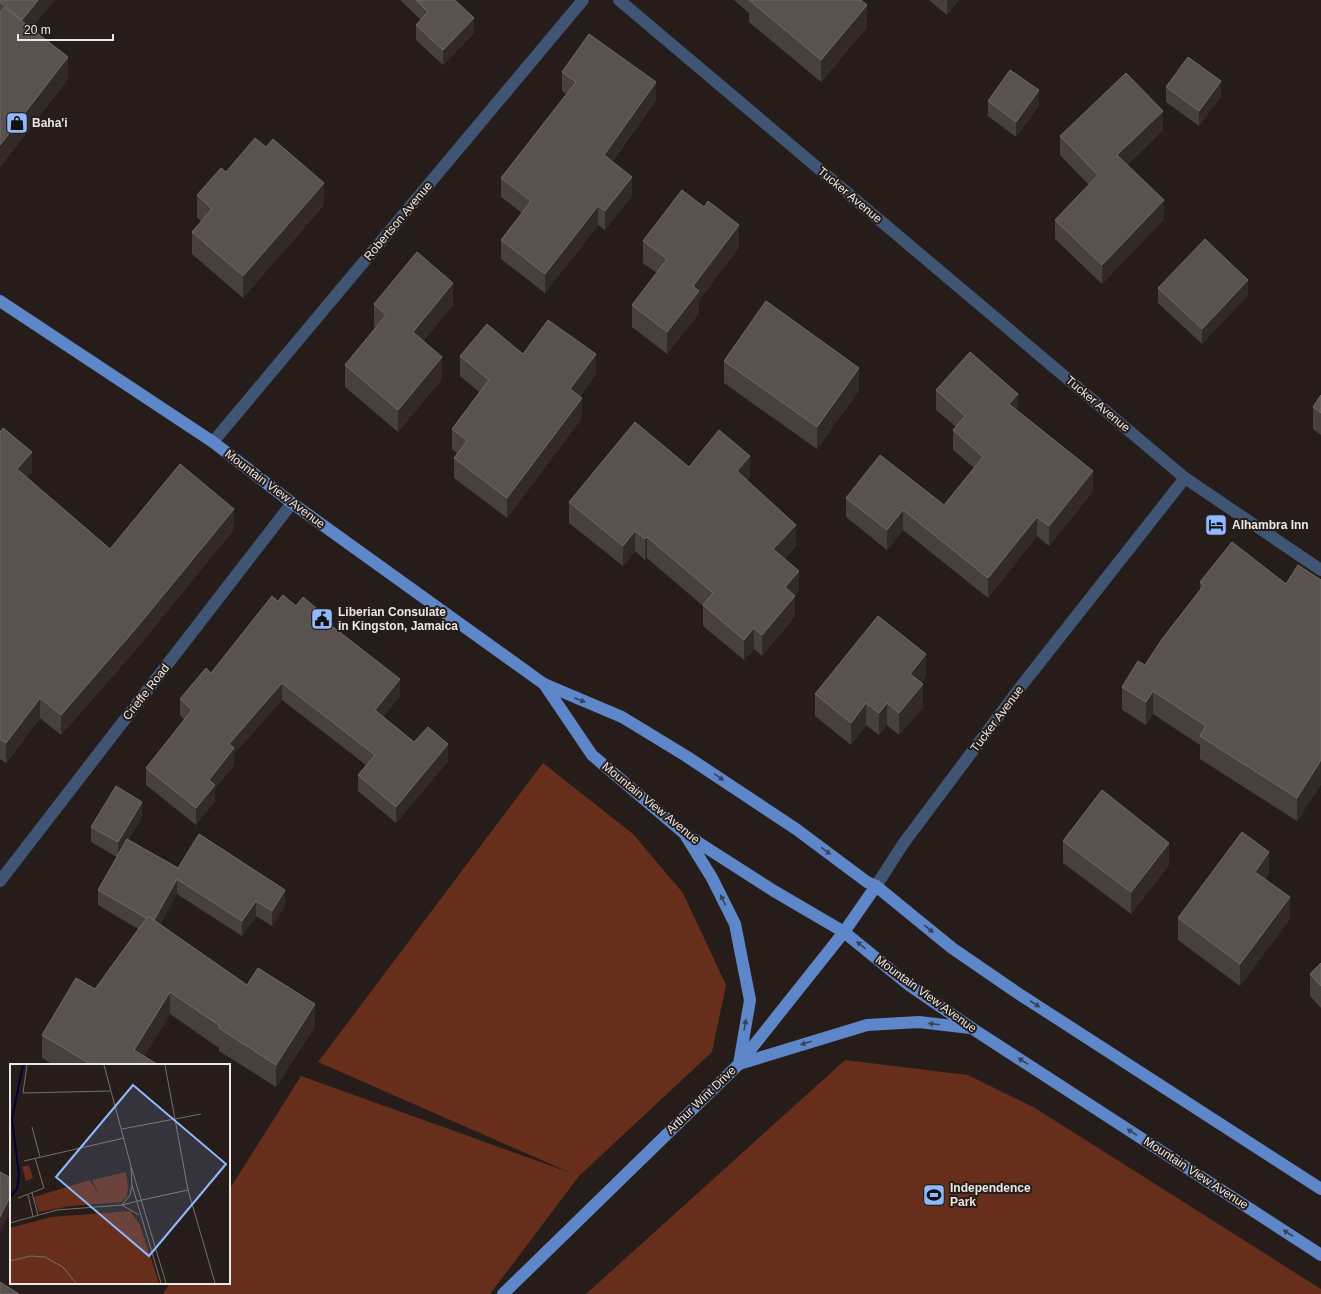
<svg xmlns="http://www.w3.org/2000/svg" width="1321" height="1294" font-family="Arial,sans-serif">
  <style>
    .green { fill: #662e1b }
    .lines { fill: none; stroke-linecap: round; stroke-linejoin: round }
    .minor { stroke: #405474; stroke-width: 12 }
    .major { stroke: #5e87c9; stroke-width: 12 }
    .wall { fill: #48403c }
    .shaded-wall { fill: #332a27 }
    .building { fill: #5a524e; stroke: #716966 }
    .oneway { fill: #3a4257 }
    .labels { text-anchor: middle; dominant-baseline: central; stroke-width: 4; stroke-linejoin: round; paint-order: stroke }
    .poi-label { font-size: 12px; font-weight: bold; fill: #ede7e5; stroke: #261d1a; text-anchor: start }
    .street-label { font-size: 12px; fill: #ede7e5; stroke: #261d1a }
    .inset-river { fill: none; stroke: #000337; stroke-width: 2 }
    .inset-road { fill: none; stroke: #766e6b; stroke-width: 1 }
    .view { fill: #8eb9fc; fill-opacity: 0.15; stroke: #8eb9fc; stroke-width: 2 }
    .inset-edge { fill: none; stroke: #ede7e5; stroke-width: 2 }
  </style>
  <rect width="100%" height="100%" fill="#261d1a"/>
  <!-- green -->
  <g class="green">
    <polygon points="543,763 633,834 683,893 726,985 712,1052 579,1176 490,1294 163,1294 170,1283 229,1283 229,1190 301,1076 571,1173 318,1062"/>
    <polygon points="845,1060 968,1075 1035,1108 1321,1289 1321,1294 586,1294"/>
  </g>
  <g class="lines">
    <!-- minor -->
    <g class="minor">
      <polyline points="619,0 1185,478 1321,570"/>
      <polyline points="213,442 583,0"/>
      <polyline points="0,881 292,503"/>
      <polyline points="876,886 903,844 1022,685 1185,478"/>
    </g>
    <!-- major -->
    <g class="major">
      <polyline points="0,301 213,442 292,503 544,684 622,717 686,756 796,829 867,882 876,886 952,948 1016,992 1321,1189"/>
      <polyline points="544,684 592,755 685,834 774,891 844,932 909,985 973,1029 1321,1255"/>
      <polyline points="686,836 712,878 735,924 750,1000 739,1064 867,1025 919,1022 970,1028"/>
      <polyline points="503,1294 739,1064 844,932 876,886"/>
    </g>
  </g>
  <!-- wall -->
  <g class="wall">
    <polygon points="0,0 32,28 68,79 0,167"/>
    <polygon points="400,0 455,0 474,33 443,65 416,40 416,25 421,20"/>
    <polygon points="734,0 861,0 867,27 821,82 749,22 749,13"/>
    <polygon points="929,0 959,0 947,15"/>
    <polygon points="562,72 656,100 613,161 632,195 605,230 598,225 545,293 501,259 501,240 522,213 501,197 501,178 566,94 562,91"/>
    <polygon points="1166,87 1221,96 1199,126 1166,102"/>
    <polygon points="988,101 1039,105 1016,137 988,116"/>
    <polygon points="1163,130 1127,165 1164,219 1102,284 1055,239 1055,220 1089,185 1060,155 1060,136"/>
    <polygon points="226,172 324,205 243,298 192,254 192,232 201,221 197,217 197,195"/>
    <polygon points="643,241 739,247 699,300 699,313 667,354 632,327 632,305 657,273 643,263"/>
    <polygon points="1158,288 1248,295 1202,344 1158,303"/>
    <polygon points="374,304 453,305 423,341 442,379 398,432 345,387 345,365 375,328 374,326"/>
    <polygon points="523,354 596,374 580,396 582,418 507,518 454,478 454,458 458,454 452,449 452,429 479,392 460,376 460,356"/>
    <polygon points="724,361 859,390 817,449 724,383"/>
    <polygon points="936,390 1018,411 1093,491 1049,546 1037,536 988,598 903,530 887,550 846,517 846,498 944,505 974,468 953,450 953,430 956,427 936,410"/>
    <polygon points="1321,395 1321,435 1313,429 1313,407"/>
    <polygon points="0,432 32,472 27,478 110,549 234,529 138,647 61,735 40,718 6,763 0,759"/>
    <polygon points="689,467 750,476 747,480 796,546 784,559 799,591 795,596 795,616 762,656 754,649 744,660 703,626 703,606 647,558 645,560 635,551 623,566 569,523 569,502"/>
    <polygon points="1321,580 1321,784 1297,821 1200,759 1200,745 1153,714 1146,725 1122,710 1122,687 1145,665 1200,590 1200,582 1286,584"/>
    <polygon points="278,601 296,606 330,625 400,696 383,717 414,742 448,761 396,823 358,791 358,775 366,765 282,700 234,754 234,765 215,789 215,801 196,825 146,785 146,768 184,720 180,715 180,699 211,673"/>
    <polygon points="926,676 921,683 923,707 899,735 887,725 879,735 866,725 851,745 815,716 815,694"/>
    <polygon points="142,817 128,840 178,868 285,905 272,926 256,916 242,936 177,894 160,924 247,985 315,1026 276,1087 219,1051 219,1048 170,1014 144,1056 157,1065 54,1065 42,1058 42,1035 95,989 138,929 98,905 98,890 117,857 91,842 91,827"/>
    <polygon points="1063,841 1169,865 1131,914 1063,863"/>
    <polygon points="1269,874 1266,879 1290,919 1240,986 1178,940 1178,918"/>
    <polygon points="1321,963 1321,1008 1310,996 1310,974"/>
  </g>
  <!-- shaded-wall -->
  <g class="shaded-wall">
    <polygon points="38,0 55,0 22,40 22,20"/>
    <polygon points="947,0 959,0 947,15"/>
    <polygon points="867,5 867,27 821,82 821,60"/>
    <polygon points="474,18 474,33 443,65 443,50"/>
    <polygon points="68,57 68,79 0,167 0,145"/>
    <polygon points="1221,81 1221,96 1199,126 1199,111"/>
    <polygon points="656,82 656,100 604,173 604,155"/>
    <polygon points="1039,90 1039,105 1016,137 1016,122"/>
    <polygon points="1163,111 1163,130 1117,174 1117,155"/>
    <polygon points="632,177 632,195 605,230 605,211"/>
    <polygon points="324,183 324,205 243,298 243,276"/>
    <polygon points="1164,200 1164,219 1102,284 1102,265"/>
    <polygon points="598,206 598,225 545,293 545,274"/>
    <polygon points="739,225 739,247 699,300 699,313 667,354 667,332 693,286"/>
    <polygon points="1248,280 1248,295 1202,344 1202,329"/>
    <polygon points="453,283 453,305 413,354 413,332"/>
    <polygon points="596,354 596,374 570,409 570,389"/>
    <polygon points="442,357 442,379 398,432 398,410"/>
    <polygon points="859,368 859,390 817,449 817,427"/>
    <polygon points="1018,394 1018,413 1009,404"/>
    <polygon points="582,398 582,418 507,518 507,498"/>
    <polygon points="32,452 32,472 17,489 17,469"/>
    <polygon points="750,456 750,476 737,491 737,471"/>
    <polygon points="1093,471 1093,491 1049,546 1049,526"/>
    <polygon points="234,509 234,529 138,647 61,735 61,715"/>
    <polygon points="903,510 903,530 887,550 887,530"/>
    <polygon points="1037,517 1037,536 988,598 988,578"/>
    <polygon points="796,525 796,546 773,570 773,549"/>
    <polygon points="635,531 635,551 623,566 623,546"/>
    <polygon points="647,537 647,558 645,560 645,539"/>
    <polygon points="799,571 799,591 785,608 785,587"/>
    <polygon points="795,596 795,616 762,656 762,635"/>
    <polygon points="754,628 754,649 744,660 744,640"/>
    <polygon points="926,654 926,676 910,696 910,674"/>
    <polygon points="400,679 400,696 375,727 375,710"/>
    <polygon points="282,683 282,700 234,754 234,765 215,789 215,801 196,825 196,808 209,780 229,744"/>
    <polygon points="923,684 923,707 899,735 899,713"/>
    <polygon points="1153,691 1153,714 1146,725 1146,702"/>
    <polygon points="40,698 40,718 6,763 6,743"/>
    <polygon points="866,703 866,725 851,745 851,723"/>
    <polygon points="887,703 887,725 879,735 879,713"/>
    <polygon points="448,744 448,761 396,823 396,807"/>
    <polygon points="1321,760 1321,784 1297,821 1297,798"/>
    <polygon points="142,802 142,817 118,857 118,842"/>
    <polygon points="1169,843 1169,865 1131,914 1131,892"/>
    <polygon points="1269,852 1269,874 1255,894 1255,872"/>
    <polygon points="177,879 177,894 153,937 153,922"/>
    <polygon points="285,890 285,905 272,926 272,911"/>
    <polygon points="1290,897 1290,919 1240,986 1240,964"/>
    <polygon points="256,901 256,916 242,936 242,921"/>
    <polygon points="170,992 170,1014 139,1065 134,1050"/>
    <polygon points="315,1004 315,1026 276,1087 276,1065"/>
    <polygon points="11,1195 11,1210 0,1232 0,1217"/>
  </g>
  <!-- building -->
  <g class="building">
    <polygon points="0,0 38,0 22,20 0,2"/>
    <polygon points="416,0 455,0 474,18 443,50 416,25 428,12"/>
    <polygon points="749,0 861,0 867,5 821,60"/>
    <polygon points="4,7 68,57 0,145 0,13"/>
    <polygon points="589,34 656,82 604,155 632,177 605,211 598,206 545,274 501,240 531,201 501,178 576,82 562,72"/>
    <polygon points="1188,57 1221,81 1199,111 1166,87"/>
    <polygon points="1010,70 1039,90 1016,122 988,101"/>
    <polygon points="1126,73 1163,111 1117,155 1164,200 1102,265 1055,220 1098,175 1060,136"/>
    <polygon points="255,138 266,147 273,139 324,183 243,276 192,232 212,209 197,195 221,168 226,172"/>
    <polygon points="682,190 704,207 708,201 739,225 693,286 699,291 667,332 632,305 667,259 643,241"/>
    <polygon points="1205,239 1248,280 1202,329 1158,288"/>
    <polygon points="417,252 453,283 413,332 442,357 398,410 345,365 386,315 374,304"/>
    <polygon points="766,301 859,368 817,427 724,361"/>
    <polygon points="548,320 596,354 570,389 582,398 507,498 454,458 467,441 452,429 489,380 460,356 487,324 523,354"/>
    <polygon points="970,352 1018,394 1009,404 1093,471 1049,526 1037,517 988,578 903,510 887,530 846,498 880,455 944,505 983,457 953,430 965,416 936,390"/>
    <polygon points="1321,395 1321,413 1313,407"/>
    <polygon points="635,422 689,467 719,430 750,456 737,471 796,525 773,549 799,571 785,587 795,596 762,635 754,628 744,640 703,605 713,593 647,537 645,539 635,531 623,546 569,502"/>
    <polygon points="3,428 32,452 17,469 110,549 180,464 234,509 138,626 61,715 40,698 6,743 0,739 0,432"/>
    <polygon points="1232,542 1286,584 1298,565 1321,580 1321,760 1297,798 1200,736 1206,726 1153,691 1146,702 1122,687 1138,661 1145,665 1162,639 1204,585 1200,582"/>
    <polygon points="283,595 296,606 303,597 330,620 328,623 400,679 375,710 414,742 428,727 448,744 396,807 358,775 375,755 282,683 229,744 234,748 209,780 215,785 196,808 146,768 192,710 180,699 206,668 211,673 272,596 278,601"/>
    <polygon points="878,616 926,654 910,674 923,684 899,713 887,703 879,713 866,703 851,723 815,694"/>
    <polygon points="116,786 142,802 118,842 91,827"/>
    <polygon points="1102,790 1169,843 1131,892 1063,841"/>
    <polygon points="1242,832 1269,852 1255,872 1290,897 1240,964 1178,918"/>
    <polygon points="199,834 285,890 272,911 256,901 242,921 177,879 154,920 148,916 146,918 98,890 127,839 178,868"/>
    <polygon points="148,916 247,985 258,968 315,1004 276,1065 219,1028 220,1026 170,992 134,1050 157,1064 156,1065 92,1065 42,1035 76,978 95,989"/>
    <polygon points="1321,963 1321,986 1310,974"/>
    <polygon points="0,1172 11,1178 11,1195 0,1217"/>
    <polygon points="0,1282 19,1294 0,1294"/>
  </g>
  <!-- one-way arrows -->
  <defs><path id="oneway-solid" d="M-6-.8H1V-3.2L6.5 0L1 3.2V.8H-6Z"/></defs>
  <g class="oneway">
    <use href="#oneway-solid" transform="translate(580 700) rotate(23)"/>
    <use href="#oneway-solid" transform="translate(719 777) rotate(34)"/>
    <use href="#oneway-solid" transform="translate(826 851) rotate(36)"/>
    <use href="#oneway-solid" transform="translate(723 900) rotate(-116)"/>
    <use href="#oneway-solid" transform="translate(929 929) rotate(39)"/>
    <use href="#oneway-solid" transform="translate(861 945) rotate(-141)"/>
    <use href="#oneway-solid" transform="translate(1035 1004) rotate(33)"/>
    <use href="#oneway-solid" transform="translate(934 1024) rotate(-173)"/>
    <use href="#oneway-solid" transform="translate(745 1025) rotate(-80)"/>
    <use href="#oneway-solid" transform="translate(806 1043) rotate(163)"/>
    <use href="#oneway-solid" transform="translate(1023 1061) rotate(-147)"/>
    <use href="#oneway-solid" transform="translate(1132 1132) rotate(-147)"/>
    <use href="#oneway-solid" transform="translate(1288 1233) rotate(-147)"/>
  </g>
  <!-- icons -->
  <defs>
    <g id="shop-square" transform="scale(1.15)"><rect x="-9" y="-9" width="18" height="18" rx="4" fill="#8eb9fc" stroke="#261d1a"/><path d="M-5-2.5h2.3a2.7 3.5 0 0 1 5.4 0H5L5.5 6h-11ZM-1.5-2.5h3a1.5 2.3 0 0 0-3 0Z" fill="#111"/></g>
    <g id="hotel-square" transform="scale(1.15)"><rect x="-9" y="-9" width="18" height="18" rx="4" fill="#8eb9fc" stroke="#261d1a"/><path d="M-6-4.5h1.5V1H6V5H4.5V3h-9V5H-6ZM-4 0a1.8 1.8 0 1 1 3.6 0ZM.5 0V-2.5h3Q6-2.5 6 0Z" fill="#111"/></g>
    <g id="civic-square" transform="scale(1.15)"><rect x="-9" y="-9" width="18" height="18" rx="4" fill="#8eb9fc" stroke="#261d1a"/><path d="M-.6-6.5H3V-4.5H.6V-3L4-1V1h2V6H-6V1h2V-1L-.6-3ZM-1.2 2.5V6h2.4V2.5Z" fill="#111"/></g>
    <g id="stadium-square" transform="scale(1.15)"><rect x="-9" y="-9" width="18" height="18" rx="4" fill="#8eb9fc" stroke="#261d1a"/><path d="M0-5a6.5 5 0 1 0 0 10a6.5 5 0 1 0 0-10ZM-3.5-1.8h7v3.6h-7Z" fill="#111"/></g>
  </defs>
  <g fill-rule="evenodd">
    <use href="#shop-square" x="17" y="123"/>
    <use href="#hotel-square" x="1216" y="525"/>
    <use href="#civic-square" x="322" y="619"/>
    <use href="#stadium-square" x="934" y="1195"/>
  </g>
  <g class="labels">
    <!-- poi labels -->
    <g class="poi-label">
      <text x="32" y="123">Baha'i</text>
      <text x="1232" y="525">Alhambra Inn</text>
      <text x="338" y="612">Liberian Consulate<tspan x="338" dy="14">in Kingston, Jamaica</tspan></text>
      <text x="950" y="1188">Independence<tspan x="950" dy="14">Park</tspan></text>
    </g>
    <!-- street labels -->
    <g class="street-label">
      <text transform="translate(850 195) rotate(40)">Tucker Avenue</text>
      <text transform="translate(398 221) rotate(-50)">Robertson Avenue</text>
      <text transform="translate(1098 404) rotate(40)">Tucker Avenue</text>
      <text transform="translate(275 489) rotate(37)">Mountain View Avenue</text>
      <text transform="translate(146 692) rotate(-52)">Crieffe Road</text>
      <text transform="translate(997 719) rotate(-53)">Tucker Avenue</text>
      <text transform="translate(651 803) rotate(39)">Mountain View Avenue</text>
      <text transform="translate(926 994) rotate(36)">Mountain View Avenue</text>
      <text transform="translate(701 1100) rotate(-44)">Arthur Wint Drive</text>
      <text transform="translate(1196 1173) rotate(33)">Mountain View Avenue</text>
    </g>
  </g>
  <!-- overview -->
  <g transform="translate(10 1064)">
    <rect width="220" height="220" fill="#261d1a"/>
    <path d="M19,101L23,114L16,117L12,103ZM116,108L118,125L116,134L111,138L61,142L29,148L24,133L80,116L90,132L82,116ZM120,147L130,161L149,219H0V164L41,153Z" fill="#662e1b"/>
    <path class="inset-river" d="M0,133L7,125L9,111L2,55L13,1"/>
    <path class="inset-road" d="M17,1L13,29L100,27M94,1L121,102L156,219M155,1L178,126L205,219M22,63L30,93M112,65L191,50M14,97L114,74M121,103L122,121L151,219M122,122L120,131L112,141L129,151M22,129L28,151M18,131L23,152M8,134L34,124L25,94M132,136L178,126M0,159L47,146L112,141L132,136M0,197L20,192L35,193L53,203L66,219"/>
    <path class="view" d="M123,21L216,100L139,192L46,113Z"/>
    <rect width="220" height="220" class="inset-edge"/>
  </g>
  <!-- scale -->
  <path d="M18 34v6h95v-6" fill="none" stroke="#ede7e5" stroke-width="2"/>
  <text x="24" y="34" font-size="12" fill="#ede7e5" stroke="#261d1a" stroke-width="3" paint-order="stroke">20 m</text>
</svg>
